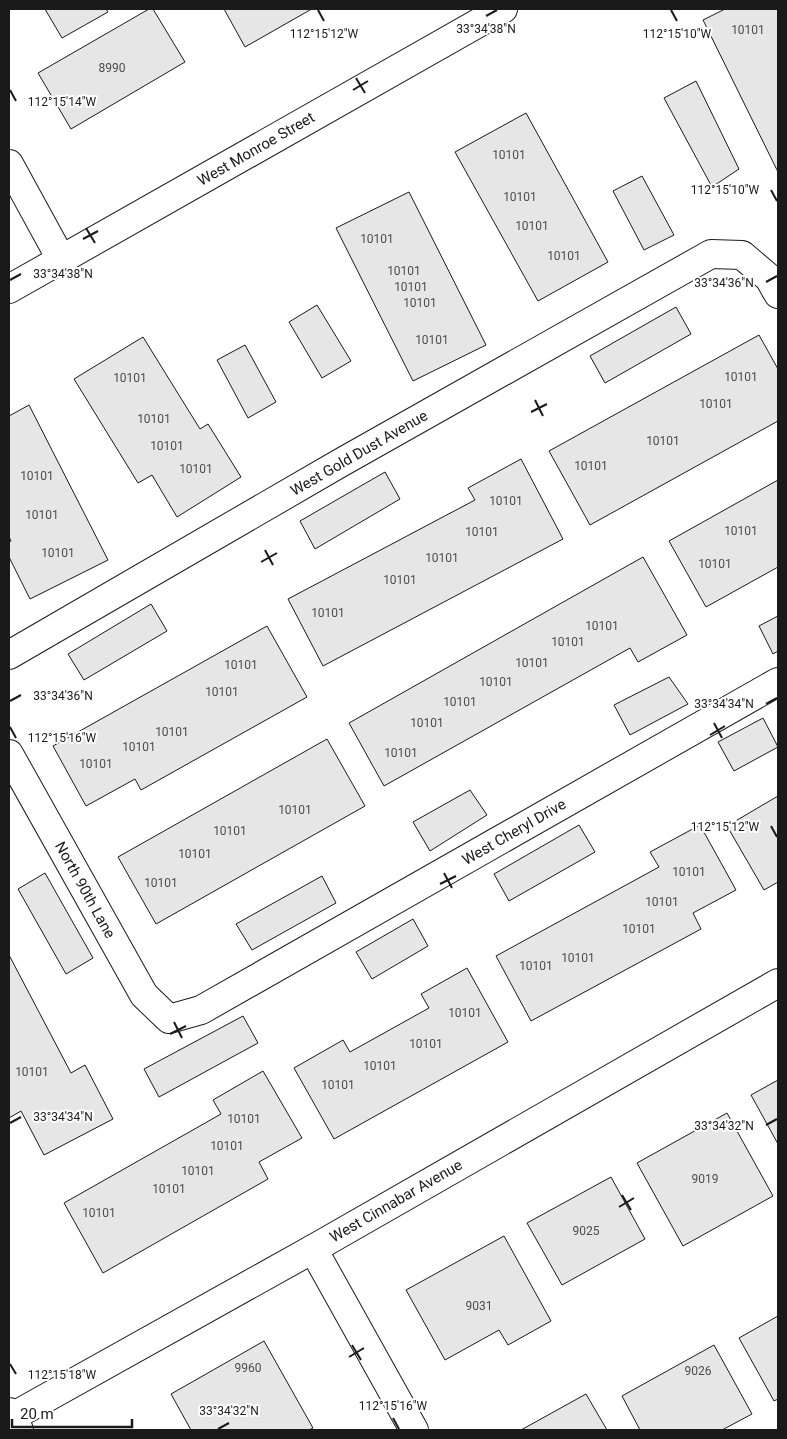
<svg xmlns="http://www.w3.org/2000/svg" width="787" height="1439" font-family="Roboto,sans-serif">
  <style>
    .building { fill: #e6e6e6; stroke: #1a1a1a }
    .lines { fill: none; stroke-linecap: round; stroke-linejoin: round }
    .street-casing { stroke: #1a1a1a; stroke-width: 30 }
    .secondary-casing { stroke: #1a1a1a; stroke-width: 30 }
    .street { stroke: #fff; stroke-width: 28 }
    .secondary { stroke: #fff; stroke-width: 28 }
    .ticks { fill: none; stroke: #1a1a1a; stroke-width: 2 }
    .labels { text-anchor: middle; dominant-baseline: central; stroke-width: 4; stroke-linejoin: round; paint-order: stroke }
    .number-label { font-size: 12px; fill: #4d4d4d }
    .street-label { font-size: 15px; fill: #1a1a1a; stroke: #fff }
    .ticks-label { font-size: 12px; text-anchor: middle; fill: #1a1a1a; stroke: #fff; stroke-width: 4; stroke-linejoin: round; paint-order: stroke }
  </style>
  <rect width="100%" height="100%" fill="#fff"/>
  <!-- building -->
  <g class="building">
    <polygon points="45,9 106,9 108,12 62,38"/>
    <polygon points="149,9 153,9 185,62 71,129 38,73"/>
    <polygon points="224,9 309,9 310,10 245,47"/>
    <polygon points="725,9 778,9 778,172 703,20"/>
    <polygon points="696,81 739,169 712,187 664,98"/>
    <polygon points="526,113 608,262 538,301 455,152"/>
    <polygon points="642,176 674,235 644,250 613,191"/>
    <polygon points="409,192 486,345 413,381 336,228"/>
    <polygon points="317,305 351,361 322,378 289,322"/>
    <polygon points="676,307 691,334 605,383 590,356"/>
    <polygon points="759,335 778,369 778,421 590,525 549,451"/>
    <polygon points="143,337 200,429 208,424 241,477 177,517 152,475 138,483 74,379"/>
    <polygon points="245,345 276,402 248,418 217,360"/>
    <polygon points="29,405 108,560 30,599 9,557 9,542 11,541 9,537 9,416"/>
    <polygon points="521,459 563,539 323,666 288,599 475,500 468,488"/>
    <polygon points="385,472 400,499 315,549 300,521"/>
    <polygon points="778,480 778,567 706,607 669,541"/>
    <polygon points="643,557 687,635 638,662 630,648 384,786 349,723"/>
    <polygon points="151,604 167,631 84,680 68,654"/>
    <polygon points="778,616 778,651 773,654 759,626"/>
    <polygon points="267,626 307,697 141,790 135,779 86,806 53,746"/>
    <polygon points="669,677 688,704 630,735 614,705"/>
    <polygon points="763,718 778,747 734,771 718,742"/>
    <polygon points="327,739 365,806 156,924 118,857"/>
    <polygon points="470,790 487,815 430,851 413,822"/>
    <polygon points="778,796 778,882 764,890 727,826"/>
    <polygon points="579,825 595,852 509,901 494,874"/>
    <polygon points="700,825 736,890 693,913 701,929 531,1021 496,956 659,867 650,852"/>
    <polygon points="45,873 93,958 66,974 18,889"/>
    <polygon points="322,876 336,903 252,950 236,924"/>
    <polygon points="413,919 428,946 372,979 356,952"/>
    <polygon points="9,955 71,1073 85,1065 113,1119 44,1155 21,1111 9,1118"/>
    <polygon points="467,968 508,1042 334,1139 294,1068 343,1040 350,1052 429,1008 421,994"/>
    <polygon points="243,1016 258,1043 159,1097 144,1069"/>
    <polygon points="263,1071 302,1138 259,1162 268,1179 103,1273 64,1203 221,1114 213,1100"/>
    <polygon points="778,1080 778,1144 751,1095"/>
    <polygon points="727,1113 773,1196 683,1246 637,1163"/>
    <polygon points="611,1177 645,1239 562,1285 527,1223"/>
    <polygon points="504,1236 551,1321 508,1345 499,1330 445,1360 406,1290"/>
    <polygon points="778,1316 778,1399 774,1401 739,1338"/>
    <polygon points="264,1341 313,1428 309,1430 191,1430 171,1394"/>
    <polygon points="714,1345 752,1414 722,1430 640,1430 622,1396"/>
    <polygon points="586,1394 607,1430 521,1430"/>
  </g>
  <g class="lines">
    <!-- street casing -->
    <g class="street-casing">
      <g id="street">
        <polyline points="9,164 61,259"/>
        <polyline points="9,655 342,462 711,254 742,255 769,278 778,294"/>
        <polyline points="9,754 144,995 169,1019 201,1010 778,682"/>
        <polyline points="313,1249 414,1430"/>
        <polyline points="12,1417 313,1249 778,983"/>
      </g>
    </g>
    <!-- secondary casing -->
    <g class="secondary-casing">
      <g id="secondary">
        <polyline points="9,289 503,9"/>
        <polyline points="9,1412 19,1430"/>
      </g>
    </g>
    <!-- street -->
    <use href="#street" class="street"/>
    <!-- secondary -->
    <use href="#secondary" class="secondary"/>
  </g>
  <!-- ticks -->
  <path class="ticks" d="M318,10L324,21M671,10L677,21M486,16L497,10M356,78L365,93M10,90L16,101M353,90L368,81M771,190L777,201M86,228L95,243M83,239L98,231M10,280L21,274M766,282L777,276M535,400L543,416M531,412L547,404M265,550L273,565M261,562L277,553M10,701L21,695M766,704L777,698M714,723L722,738M10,727L16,738M710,735L725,726M771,826L777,837M444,873L452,888M440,884L456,876M174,1022L182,1038M170,1034L186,1026M10,1123L21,1117M766,1125L777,1119M622,1195L631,1210M619,1207L634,1198M352,1345L361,1360M349,1357L364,1348M10,1364L16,1374M393,1418L399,1429M218,1429L229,1423"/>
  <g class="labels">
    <!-- number labels -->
    <g class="number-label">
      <text x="748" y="30">10101</text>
      <text x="112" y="68">8990</text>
      <text x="509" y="155">10101</text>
      <text x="520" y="197">10101</text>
      <text x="532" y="226">10101</text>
      <text x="377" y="239">10101</text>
      <text x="564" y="256">10101</text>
      <text x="404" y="271">10101</text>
      <text x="411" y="287">10101</text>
      <text x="420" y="303">10101</text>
      <text x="432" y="340">10101</text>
      <text x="741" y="377">10101</text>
      <text x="130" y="378">10101</text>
      <text x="716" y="404">10101</text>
      <text x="154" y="419">10101</text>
      <text x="663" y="441">10101</text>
      <text x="167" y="446">10101</text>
      <text x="591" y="466">10101</text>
      <text x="196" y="469">10101</text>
      <text x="37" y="476">10101</text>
      <text x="506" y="501">10101</text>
      <text x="42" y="515">10101</text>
      <text x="741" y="531">10101</text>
      <text x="482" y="532">10101</text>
      <text x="58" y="553">10101</text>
      <text x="442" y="558">10101</text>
      <text x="715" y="564">10101</text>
      <text x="400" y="580">10101</text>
      <text x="328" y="613">10101</text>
      <text x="602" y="626">10101</text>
      <text x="568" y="642">10101</text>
      <text x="532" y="663">10101</text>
      <text x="241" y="665">10101</text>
      <text x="496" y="682">10101</text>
      <text x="222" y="692">10101</text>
      <text x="460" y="702">10101</text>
      <text x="427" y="723">10101</text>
      <text x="172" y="732">10101</text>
      <text x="139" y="747">10101</text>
      <text x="401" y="753">10101</text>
      <text x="96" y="764">10101</text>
      <text x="295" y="810">10101</text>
      <text x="230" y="831">10101</text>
      <text x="195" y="854">10101</text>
      <text x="689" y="872">10101</text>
      <text x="161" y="883">10101</text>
      <text x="662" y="902">10101</text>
      <text x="639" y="929">10101</text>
      <text x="578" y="958">10101</text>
      <text x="536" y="966">10101</text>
      <text x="465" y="1013">10101</text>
      <text x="426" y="1044">10101</text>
      <text x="380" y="1066">10101</text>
      <text x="32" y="1072">10101</text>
      <text x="338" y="1085">10101</text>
      <text x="244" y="1119">10101</text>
      <text x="227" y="1146">10101</text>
      <text x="198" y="1171">10101</text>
      <text x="705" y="1179">9019</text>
      <text x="169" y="1189">10101</text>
      <text x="99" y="1213">10101</text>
      <text x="586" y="1231">9025</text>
      <text x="479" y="1306">9031</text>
      <text x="248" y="1368">9960</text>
      <text x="698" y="1371">9026</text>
    </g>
    <!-- street labels -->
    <g class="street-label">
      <text transform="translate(256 149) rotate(-30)">West Monroe Street</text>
      <text transform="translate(359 453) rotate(-30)">West Gold Dust Avenue</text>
      <text transform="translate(514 832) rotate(-30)">West Cheryl Drive</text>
      <text transform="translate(85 890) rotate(61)">North 90th Lane</text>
      <text transform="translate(396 1201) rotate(-30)">West Cinnabar Avenue</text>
    </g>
  </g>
  <g class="ticks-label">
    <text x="486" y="33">33°34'38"N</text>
    <text x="324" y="38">112°15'12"W</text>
    <text x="677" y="38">112°15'10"W</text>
    <text x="62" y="106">112°15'14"W</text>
    <text x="725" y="194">112°15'10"W</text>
    <text x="63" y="278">33°34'38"N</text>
    <text x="724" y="287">33°34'36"N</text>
    <text x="63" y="700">33°34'36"N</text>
    <text x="724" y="708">33°34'34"N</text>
    <text x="62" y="742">112°15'16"W</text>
    <text x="725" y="831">112°15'12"W</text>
    <text x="63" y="1121">33°34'34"N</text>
    <text x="724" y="1130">33°34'32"N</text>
    <text x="62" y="1379">112°15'18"W</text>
    <text x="393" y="1410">112°15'16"W</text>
    <text x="229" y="1415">33°34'32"N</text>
  </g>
  <!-- border -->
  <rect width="787" height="1439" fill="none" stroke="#1a1a1a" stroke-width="20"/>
  <!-- scale -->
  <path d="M12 1419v8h120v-8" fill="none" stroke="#1a1a1a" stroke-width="2.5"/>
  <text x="20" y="1419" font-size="15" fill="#1a1a1a" stroke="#ffffff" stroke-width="4" paint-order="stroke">20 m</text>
</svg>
